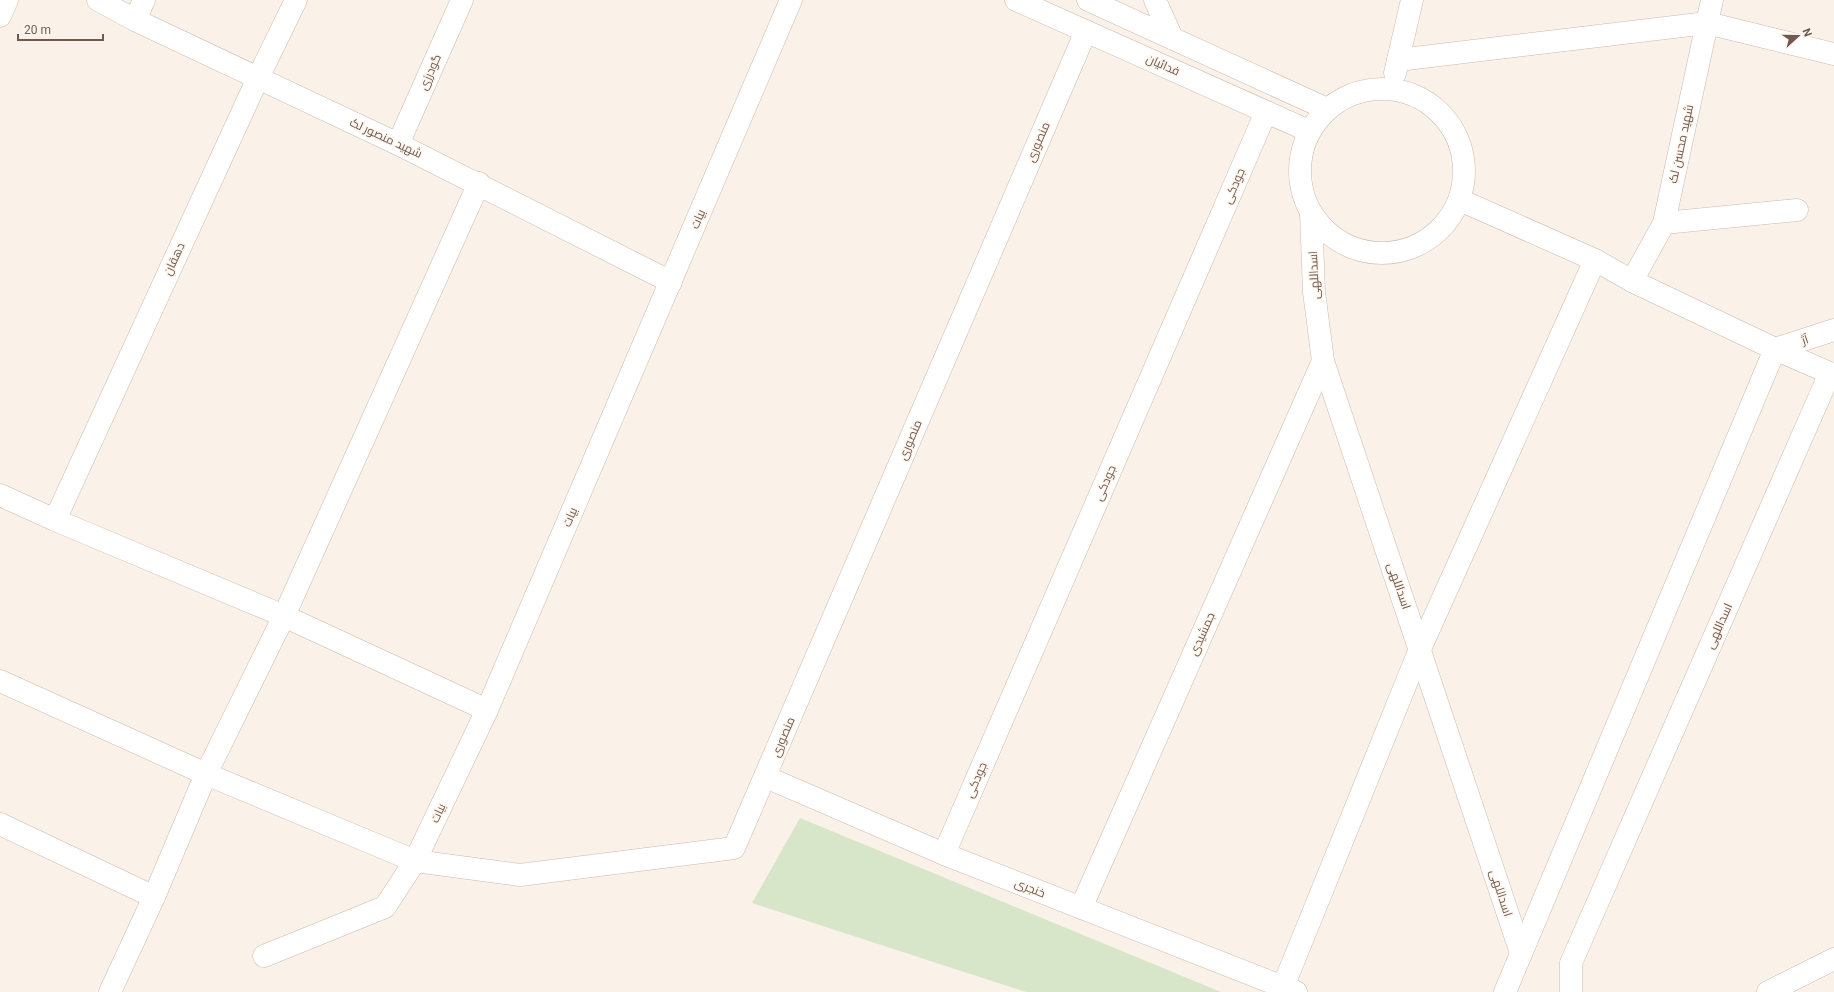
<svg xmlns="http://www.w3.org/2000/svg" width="1834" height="992" font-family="Roboto,Cairo,sans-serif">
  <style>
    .green { fill: #d7e6c8 }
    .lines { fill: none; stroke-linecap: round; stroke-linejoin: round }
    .minor-casing { stroke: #cbb9af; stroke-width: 23 }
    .minor { stroke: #fff; stroke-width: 22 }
    .labels { text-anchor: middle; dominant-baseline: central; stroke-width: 3; stroke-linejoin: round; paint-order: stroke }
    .street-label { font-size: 12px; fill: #71594f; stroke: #fdf6ee }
  </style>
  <rect width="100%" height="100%" fill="#faf2e8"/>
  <!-- green -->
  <polygon class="green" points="800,818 1221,992 1026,992 752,903"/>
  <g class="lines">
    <!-- minor casing -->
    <g class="minor-casing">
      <g id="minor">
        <polyline points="98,0 135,20 398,144 671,282"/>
        <polyline points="1016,0 1309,131"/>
        <polyline points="1088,0 1327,109"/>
        <polyline points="1155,0 1172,38"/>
        <polyline points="0,16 7,0"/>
        <polyline points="135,20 144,0"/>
        <polyline points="1398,60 1707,23 1834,54"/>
        <polyline points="1395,73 1412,0"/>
        <circle cx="1382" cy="171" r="82"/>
        <polyline points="398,144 462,0"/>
        <polyline points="1460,200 1595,260 1632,281 1775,349 1834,375"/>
        <polyline points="1311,213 1314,292 1323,361 1521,953"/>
        <polyline points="1664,223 1797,210"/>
        <polyline points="1632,281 1664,223 1712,0"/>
        <polyline points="1775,349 1834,330"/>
        <polyline points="0,495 55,520 284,616 487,710"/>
        <polyline points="55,520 258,78 296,0"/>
        <polyline points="0,681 206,774 415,861 520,875 734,848 1086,31"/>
        <polyline points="766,777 944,854 1296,992"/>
        <polyline points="0,824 154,897"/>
        <polyline points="944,854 1266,112"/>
        <polyline points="1081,908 1323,361"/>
        <polyline points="264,956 385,907 415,861 487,710 791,0"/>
        <polyline points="1283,987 1420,649 1595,260"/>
        <polyline points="110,992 154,897 206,774 284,616 479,183"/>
        <polyline points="1505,992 1775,349"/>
        <polyline points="1571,992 1571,963 1830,373"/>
        <polyline points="1768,992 1834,959"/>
      </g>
    </g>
    <!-- minor -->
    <use href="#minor" class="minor"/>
  </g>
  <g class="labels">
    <!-- street labels -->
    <g class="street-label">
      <text transform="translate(1163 65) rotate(24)">فدائیان</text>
      <text transform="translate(430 72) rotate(-66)">گودرزی</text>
      <text transform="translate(386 138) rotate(25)">شهید منصور لک</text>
      <text transform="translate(1038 142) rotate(-67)">منصوری</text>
      <text transform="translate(1681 144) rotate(-78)">شهید محسن لک</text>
      <text transform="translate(1234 186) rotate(-67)">جودکی</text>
      <text transform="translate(698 219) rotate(-67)">بیات</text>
      <text transform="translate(174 259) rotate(-65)">دهقان</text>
      <text transform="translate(1314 275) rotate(-93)">اسداللهی</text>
      <text transform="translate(1805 340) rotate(-19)">آژ</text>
      <text transform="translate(910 440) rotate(-67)">منصوری</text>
      <text transform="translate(1105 483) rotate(-67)">جودکی</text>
      <text transform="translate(570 517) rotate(-67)">بیات</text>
      <text transform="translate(1399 586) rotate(71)">اسداللهی</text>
      <text transform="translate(1719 626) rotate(-66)">اسداللهی</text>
      <text transform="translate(1202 634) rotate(-66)">جمشیدی</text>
      <text transform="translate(783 737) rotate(-67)">منصوری</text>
      <text transform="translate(976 780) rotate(-67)">جودکی</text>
      <text transform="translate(438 813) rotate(-65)">بیات</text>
      <text transform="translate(1030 888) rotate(22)">خنجری</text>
      <text transform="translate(1501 893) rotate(72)">اسداللهی</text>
    </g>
  </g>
  <!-- north arrow -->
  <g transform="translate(1798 36) rotate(69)" stroke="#fdf6ee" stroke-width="3" paint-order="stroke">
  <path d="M0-3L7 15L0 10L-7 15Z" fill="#71594f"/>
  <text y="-6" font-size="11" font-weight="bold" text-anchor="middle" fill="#71594f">N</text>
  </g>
  <!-- scale -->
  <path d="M18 34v6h85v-6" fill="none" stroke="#71594f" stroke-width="2"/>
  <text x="24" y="34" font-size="12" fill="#71594f" stroke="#fdf6ee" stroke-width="3" paint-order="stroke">20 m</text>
</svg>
